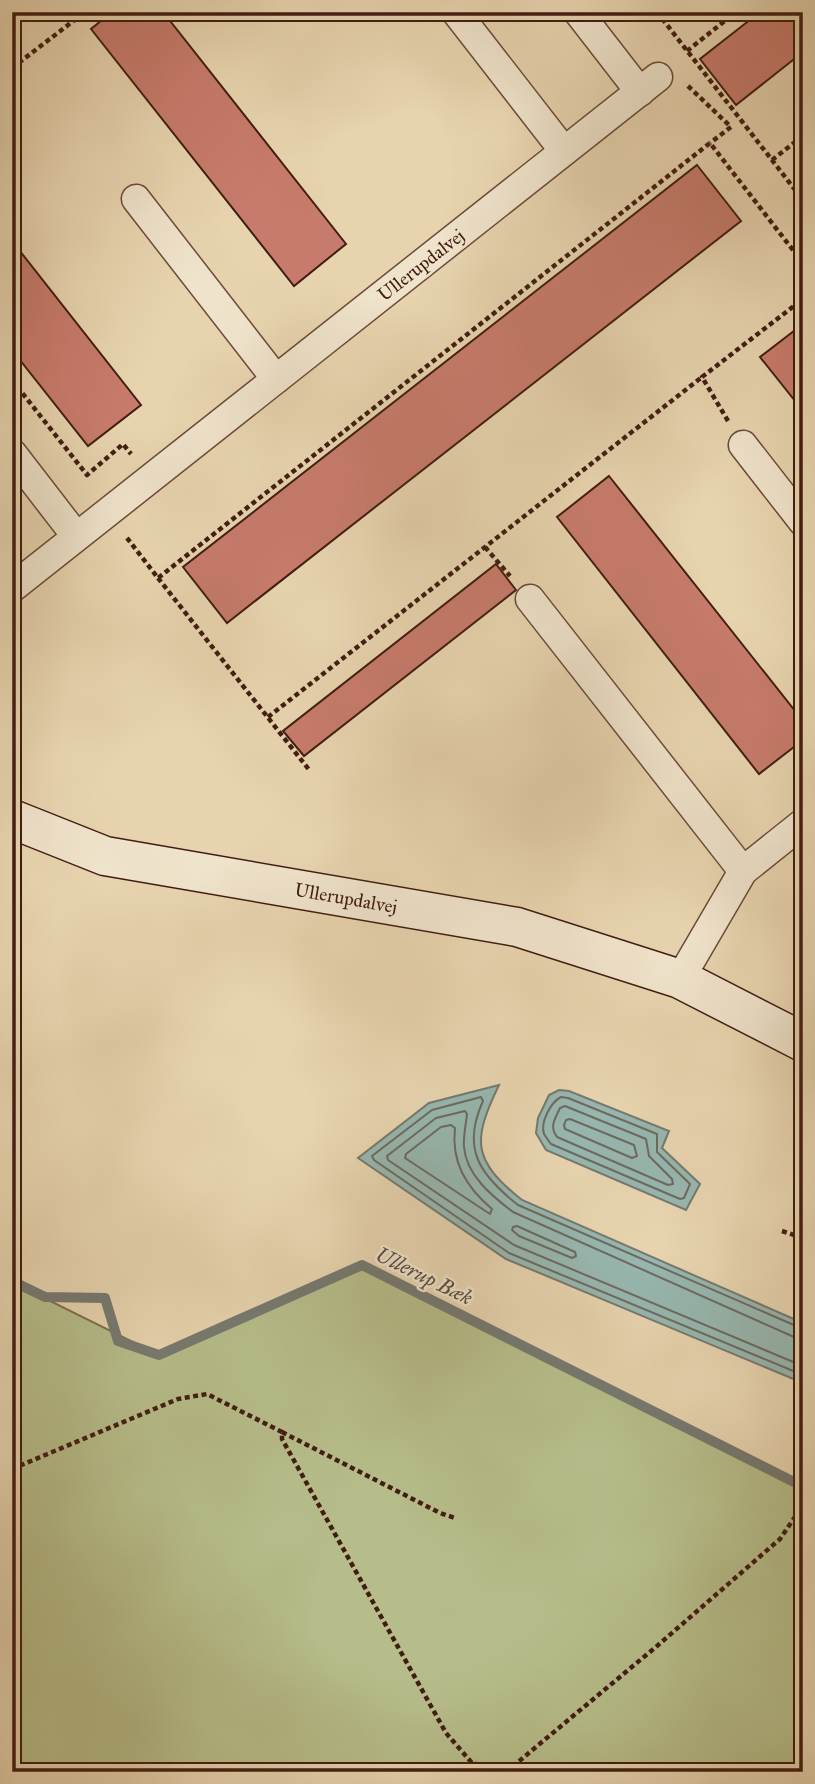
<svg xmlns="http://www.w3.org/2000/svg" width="815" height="1784" font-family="'IM FELL Great Primer',serif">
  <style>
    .green { fill: #b6bd8a; stroke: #7c6d4e; stroke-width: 2 }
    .water { fill: #97b7b0; stroke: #757970; stroke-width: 2 }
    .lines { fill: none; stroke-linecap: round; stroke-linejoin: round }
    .shore { stroke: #6c6a60; stroke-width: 2 }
    .stream { stroke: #757970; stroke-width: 10 }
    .building { fill: #c77b6c; stroke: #411d11; stroke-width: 2 }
    .street-casing { stroke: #6a4b38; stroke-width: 31 }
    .secondary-casing { stroke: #411d11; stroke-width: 41 }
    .path { stroke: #411d11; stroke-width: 4.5; stroke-dasharray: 5 3.5; stroke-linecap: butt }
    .street { stroke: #efe3cb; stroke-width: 28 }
    .secondary { stroke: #efe3cb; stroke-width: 38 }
    .labels { text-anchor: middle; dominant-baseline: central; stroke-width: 5; stroke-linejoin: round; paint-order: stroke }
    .street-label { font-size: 19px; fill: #411d11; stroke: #efe3cb }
    .water-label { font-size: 21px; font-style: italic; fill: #5b4b41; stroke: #efe3cb }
  </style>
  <rect width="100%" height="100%" fill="#e7d4af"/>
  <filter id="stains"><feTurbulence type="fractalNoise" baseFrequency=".00286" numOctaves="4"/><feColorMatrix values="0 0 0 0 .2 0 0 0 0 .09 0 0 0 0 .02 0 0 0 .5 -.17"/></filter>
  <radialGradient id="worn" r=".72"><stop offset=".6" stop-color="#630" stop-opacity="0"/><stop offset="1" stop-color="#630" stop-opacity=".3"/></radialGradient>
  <!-- green -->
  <polygon class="green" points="362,1265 794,1482 803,1481 803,1772 12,1772 12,1282 159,1355"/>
  <!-- water -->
  <g class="water">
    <path d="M499,1085C472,1141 472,1160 522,1200L803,1323V1383L506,1259L358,1158L429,1103Z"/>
    <polygon points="559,1090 569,1091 669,1131 662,1148 700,1184 686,1210 546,1150 536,1133 538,1118 549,1095"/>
  </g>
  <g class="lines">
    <!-- shore -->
    <g class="shore">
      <path d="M561,1097L568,1098L657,1134V1152L690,1184L684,1198L680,1199L551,1144C550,1143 544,1134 544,1134C540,1122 551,1102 561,1097Z"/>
      <path d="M565,1106L646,1139L649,1156L672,1179L673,1184L668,1185L557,1137C549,1126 555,1119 560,1108Z"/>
      <polygon points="570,1119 634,1145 637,1156 632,1158 565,1129 564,1125 566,1120"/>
      <path d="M451,1125L455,1128C451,1162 466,1187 492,1209L490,1214L405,1158L406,1154L441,1127Z"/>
      <polygon points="517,1226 575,1252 576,1256 572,1258 519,1236 512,1230 513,1227"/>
      <path d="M803,1329L518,1205C480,1175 461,1149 483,1101L481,1097L432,1110L372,1156L374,1160L509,1253L803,1375"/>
      <path d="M803,1338L794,1337L513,1212C492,1196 466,1175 464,1147C463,1137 466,1124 467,1114L465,1111L436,1118L387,1156L388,1160L514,1245L803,1366"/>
    </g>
    <!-- stream -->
    <polyline class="stream" points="12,1281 45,1297 105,1298 118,1341 159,1355 362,1265 794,1482"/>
  </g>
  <!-- building -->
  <g class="building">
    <polygon points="112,12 163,12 346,244 294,286 91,29"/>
    <polygon points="760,12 803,12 803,52 736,105 700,59"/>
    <polygon points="697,165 741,221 227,623 183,567"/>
    <polygon points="12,241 141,405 88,446 12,350"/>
    <polygon points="803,324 803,411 760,357"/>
    <polygon points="609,476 803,721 803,740 759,774 557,517"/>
    <polygon points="496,564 516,590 304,756 283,731"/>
  </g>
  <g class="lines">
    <!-- street casing -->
    <g class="street-casing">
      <g id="street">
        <polyline points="456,12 564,151"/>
        <polyline points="578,12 640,92"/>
        <polyline points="136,199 276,379"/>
        <polyline points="743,445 803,522"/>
        <polyline points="12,453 76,536"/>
        <polyline points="12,588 658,77"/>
        <polyline points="530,599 743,871"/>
        <polyline points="680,979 743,871 803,823"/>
      </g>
    </g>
    <!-- secondary casing -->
    <g class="secondary-casing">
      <polyline id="secondary" points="12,819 105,856 517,927 680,979 803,1042"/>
    </g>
    <!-- path -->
    <g class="path">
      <polyline points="657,12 803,200"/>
      <polyline points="687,51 736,12"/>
      <polyline points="12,68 85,12"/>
      <polyline points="688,86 731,127 710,143"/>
      <polyline points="772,160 803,136"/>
      <polyline points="12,380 87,475 123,444 131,454"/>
      <polyline points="728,421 702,377 803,299"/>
      <polyline points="127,538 158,578 710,143 803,263"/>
      <polyline points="485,547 510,576"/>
      <polyline points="158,578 310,771"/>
      <polyline points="268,717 702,377"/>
      <polyline points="782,1231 803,1238"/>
      <polyline points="282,1432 440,1513 455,1518"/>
      <polyline points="12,1469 178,1399 207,1394 282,1432 282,1439 446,1733 472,1763 506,1770"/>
      <polyline points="506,1772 657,1646 780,1539 803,1505"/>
    </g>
    <!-- street -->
    <use href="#street" class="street"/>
    <!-- secondary -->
    <use href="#secondary" class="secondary"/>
  </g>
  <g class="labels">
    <!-- street labels -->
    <g class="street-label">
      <text transform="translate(421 265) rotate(-38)">Ullerupdalvej</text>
      <text transform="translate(346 898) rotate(10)">Ullerupdalvej</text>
    </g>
    <!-- water labels -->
    <g class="water-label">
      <text transform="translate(424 1276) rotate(26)">Ullerup Bæk</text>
    </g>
  </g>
  <!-- margin -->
  <rect width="815" height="1784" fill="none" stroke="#e7d4af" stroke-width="42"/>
  <rect x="14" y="14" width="787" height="1756" fill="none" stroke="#411d11" stroke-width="3.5"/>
  <rect x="21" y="21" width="773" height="1742" fill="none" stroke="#411d11" stroke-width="2"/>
  <rect width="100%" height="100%" filter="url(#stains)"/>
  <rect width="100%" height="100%" fill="url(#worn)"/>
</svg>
